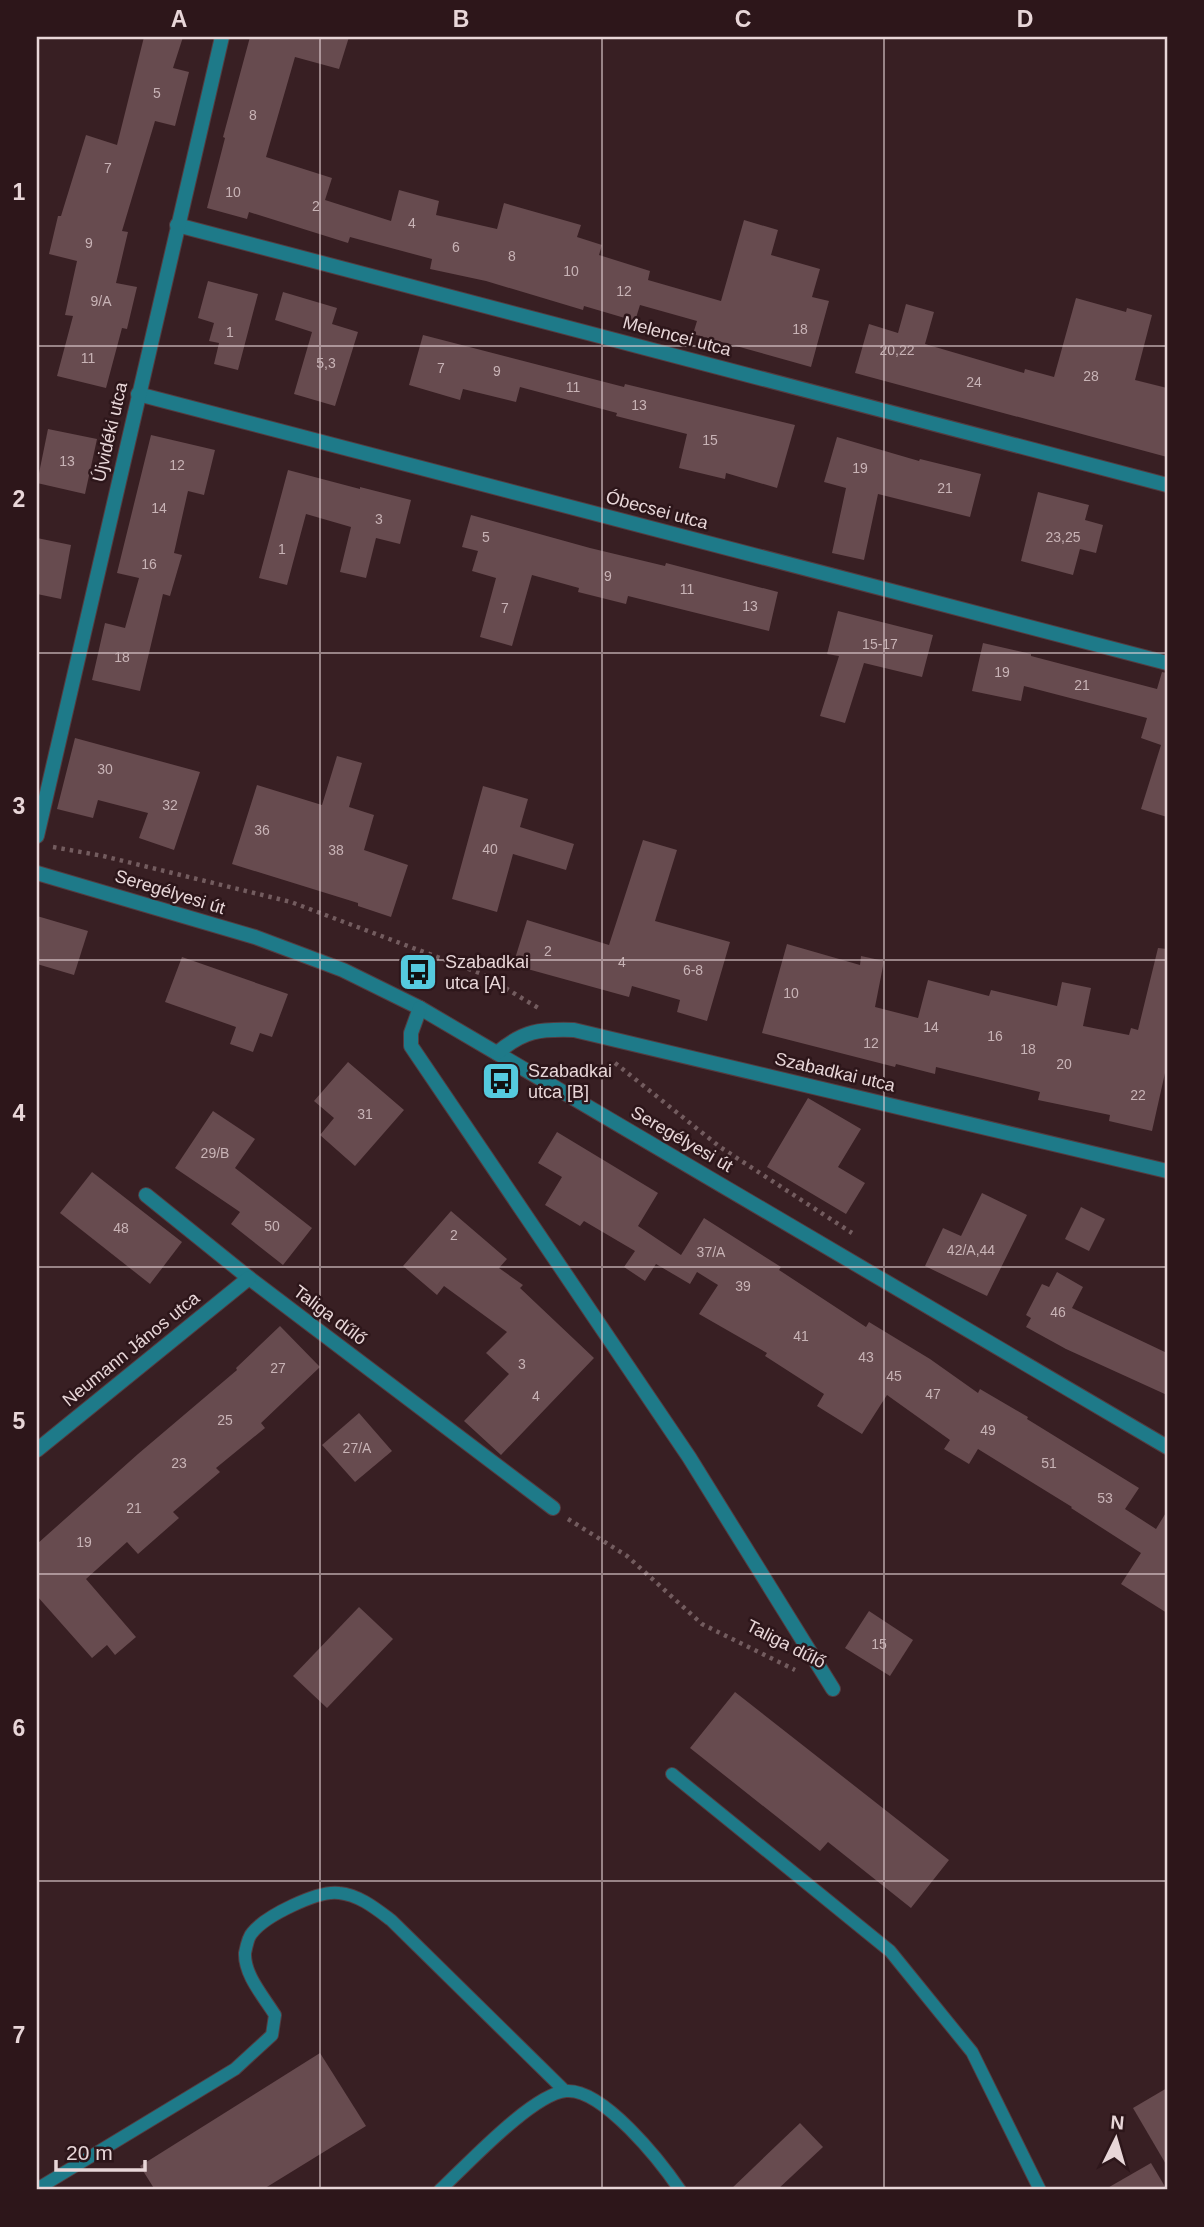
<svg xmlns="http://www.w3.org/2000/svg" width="1204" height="2227" font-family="Arial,sans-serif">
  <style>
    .building { fill: #674b4f }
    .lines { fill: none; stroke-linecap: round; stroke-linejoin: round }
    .lane-casing { stroke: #543c40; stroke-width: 14 }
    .street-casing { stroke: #543c40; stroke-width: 16 }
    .path { stroke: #735c5f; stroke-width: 4.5; stroke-dasharray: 3.5 5; stroke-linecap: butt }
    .lane { stroke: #1e7a89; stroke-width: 12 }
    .street { stroke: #1e7a89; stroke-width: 14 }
    .grid { fill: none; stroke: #e8d6d8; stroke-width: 2; stroke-opacity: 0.55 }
    .labels { text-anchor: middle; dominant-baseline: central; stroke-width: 5; stroke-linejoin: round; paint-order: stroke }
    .number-label { font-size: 14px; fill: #c8b3b6 }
    .street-label { font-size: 18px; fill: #e8d6d8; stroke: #2d161a }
    .poi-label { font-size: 18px; fill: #e8d6d8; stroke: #2d161a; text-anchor: start }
    .neatline { fill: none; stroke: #e8d6d8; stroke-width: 2.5 }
    .grid-label { font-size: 23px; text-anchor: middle; font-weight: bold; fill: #e8d6d8 }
  </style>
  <rect width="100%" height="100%" fill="#381f23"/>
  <!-- building -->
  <g class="building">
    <polygon points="144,37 183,37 173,68 189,72 175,126 155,121 122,231 128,232 116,283 137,287 127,329 122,328 106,388 57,376 73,316 65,315 77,261 49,254 58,216 61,216 86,135 117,145"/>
    <polygon points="250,37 349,37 339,69 295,57 266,157 332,178 325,200 391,221 399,190 439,201 436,215 497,229 504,203 581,225 577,237 602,245 599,255 650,271 648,280 721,301 744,220 778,230 771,255 820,269 812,297 829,301 811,367 693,334 697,321 640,305 635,321 584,306 583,310 486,281 430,269 432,259 350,237 348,243 249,212 247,219 207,208 225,138 223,137"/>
    <polygon points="208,281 258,294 238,370 214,364 219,343 209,341 214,323 198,318"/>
    <polygon points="283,292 337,308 332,324 358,332 335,406 294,394 312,332 275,320"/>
    <polygon points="1076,298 1126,312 1127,308 1152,315 1135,380 1167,388 1167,457 855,373 869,324 898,333 906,304 934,312 925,344 1024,373 1025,369 1054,377"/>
    <polygon points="423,335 624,387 625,384 795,425 777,488 726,473 725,479 679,468 687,434 616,416 617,413 520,387 516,402 463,389 460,400 409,385"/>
    <polygon points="48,429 97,439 85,494 37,483"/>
    <polygon points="151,435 215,450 204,495 188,491 174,553 182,555 170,596 163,594 140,691 92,680 105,623 125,628 139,578 117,573"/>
    <polygon points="837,437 919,461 920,459 981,474 970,517 878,494 864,560 832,553 846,488 824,482"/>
    <polygon points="288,470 360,489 360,487 411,500 400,544 376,538 366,578 340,572 351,527 306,514 287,585 259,578"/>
    <polygon points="1038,492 1089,505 1085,520 1103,525 1096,553 1080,549 1073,575 1021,561"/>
    <polygon points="471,515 590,548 665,566 666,563 778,592 769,631 628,596 626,604 578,592 579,588 532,575 512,646 480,637 496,578 472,571 478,551 462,547"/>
    <polygon points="37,538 71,545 61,599 37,594"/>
    <polygon points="838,611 933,635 922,677 864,663 845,723 820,716 839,656 827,654"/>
    <polygon points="983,643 1031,654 1031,656 1157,689 1162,672 1167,673 1167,817 1141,809 1161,745 1141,738 1147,718 1024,686 1021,701 972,691"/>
    <polygon points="75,738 200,772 174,850 139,838 148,813 98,800 93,818 57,809"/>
    <polygon points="337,756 362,763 349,807 374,815 364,850 408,865 391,917 358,906 358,903 232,864 257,785 322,805"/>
    <polygon points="483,786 528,799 520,827 574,844 566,870 513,854 497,912 452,899"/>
    <polygon points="643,840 677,850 655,921 730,942 707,1021 677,1012 680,1000 632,986 629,997 513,965 527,920 609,945"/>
    <polygon points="37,916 88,931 74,975 37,964"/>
    <polygon points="787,944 860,965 861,956 884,961 875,1007 918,1018 928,980 989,996 991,990 1057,1006 1062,982 1091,988 1083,1026 1129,1035 1131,1028 1138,1030 1158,948 1167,949 1167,1064 1152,1131 1109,1121 1110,1115 1038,1100 1040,1092 936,1067 935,1074 896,1064 895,1067 762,1033"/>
    <polygon points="182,957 288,994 272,1037 260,1033 253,1052 230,1044 236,1027 165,1002"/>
    <polygon points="348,1062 404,1110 355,1166 320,1135 334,1118 314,1101"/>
    <polygon points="808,1098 861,1129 838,1167 865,1183 846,1214 767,1167"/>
    <polygon points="213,1111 255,1139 235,1168 312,1228 283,1265 231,1224 240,1212 175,1168"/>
    <polygon points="557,1132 658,1193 638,1226 681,1255 704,1218 781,1267 779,1270 866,1327 869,1322 930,1359 978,1393 980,1389 1028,1417 1027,1419 1139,1488 1125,1509 1156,1529 1167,1511 1167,1613 1121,1584 1141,1553 1071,1508 1072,1507 978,1449 969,1464 944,1449 950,1440 887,1395 862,1434 817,1406 824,1394 765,1356 767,1353 699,1314 718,1285 697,1272 690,1284 656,1264 645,1281 624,1267 635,1251 584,1221 580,1226 545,1205 562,1177 538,1163"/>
    <polygon points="92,1172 182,1242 150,1284 60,1213"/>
    <polygon points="982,1193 1027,1215 987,1296 925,1266 943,1228 961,1236"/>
    <polygon points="1081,1207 1105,1219 1089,1251 1065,1239"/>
    <polygon points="451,1211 507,1259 499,1268 523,1285 520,1288 594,1358 501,1455 464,1421 509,1374 486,1353 507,1332 444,1286 437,1295 403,1266"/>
    <polygon points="1057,1272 1083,1287 1072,1308 1167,1353 1167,1395 1066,1349 1026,1327 1031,1318 1026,1315 1042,1284 1049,1287"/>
    <polygon points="280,1326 320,1367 261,1423 265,1428 216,1468 220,1472 173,1512 179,1518 138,1554 127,1542 86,1579 136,1637 115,1655 107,1645 92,1658 37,1596 37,1544 138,1454 237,1370 236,1368"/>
    <polygon points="359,1413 392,1451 355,1482 322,1445"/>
    <polygon points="359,1607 393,1639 327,1708 293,1676"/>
    <polygon points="869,1611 913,1640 890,1676 845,1648"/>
    <polygon points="735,1692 949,1860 911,1908 828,1842 820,1851 690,1748"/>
    <polygon points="320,2053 366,2126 262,2190 155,2190 140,2166"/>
    <polygon points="1167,2088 1167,2166 1133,2108"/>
    <polygon points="800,2123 823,2147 777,2190 730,2190"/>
    <polygon points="1151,2163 1167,2190 1104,2190"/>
  </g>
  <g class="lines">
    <!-- lane casing -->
    <g class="lane-casing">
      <g id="lane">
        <polyline points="672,1774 890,1951 972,2052 1040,2190"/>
        <path d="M37,2189L235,2069L272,2035L275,2015C264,1997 244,1975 245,1953C246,1948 249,1936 252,1933C265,1916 318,1890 339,1893C359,1895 375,1908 391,1920L565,2091"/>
        <path d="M440,2190C466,2166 532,2094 566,2091C603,2088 661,2162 680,2190"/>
      </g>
    </g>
    <!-- street casing -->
    <g class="street-casing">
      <g id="street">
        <polyline points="177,225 1167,485"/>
        <polyline points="138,394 1167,663"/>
        <polyline points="37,836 222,37"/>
        <polyline points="37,873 255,937 343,970 420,1008 1167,1447"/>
        <polyline points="420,1008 411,1033 411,1046 689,1457 833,1689"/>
        <path d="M497,1053C524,1030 540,1029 574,1030L1167,1171"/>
        <polyline points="146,1195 249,1278 553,1508"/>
        <polyline points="37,1450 249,1278"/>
      </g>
    </g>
    <!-- path -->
    <g class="path">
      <polyline points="53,847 103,856 291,902 482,974 540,1009"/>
      <polyline points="615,1063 720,1147 852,1233"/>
      <polyline points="568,1519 627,1556 702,1624 795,1670"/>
    </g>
    <!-- lane -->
    <use href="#lane" class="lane"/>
    <!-- street -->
    <use href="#street" class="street"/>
  </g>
  <!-- grid -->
  <path class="grid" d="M320,37V2190M602,37V2190M884,37V2190M37,346H1167M37,653H1167M37,960H1167M37,1267H1167M37,1574H1167M37,1881H1167"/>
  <!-- icons -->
  <defs>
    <g id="bus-square" transform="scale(2.0125)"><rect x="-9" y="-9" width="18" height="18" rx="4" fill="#55cade" stroke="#2d161a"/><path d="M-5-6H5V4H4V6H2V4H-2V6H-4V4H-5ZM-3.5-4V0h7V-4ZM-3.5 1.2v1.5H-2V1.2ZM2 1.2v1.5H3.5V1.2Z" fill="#111"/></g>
  </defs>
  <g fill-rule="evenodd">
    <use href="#bus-square" x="418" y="972"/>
    <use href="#bus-square" x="501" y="1081"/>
  </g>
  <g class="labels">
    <!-- number labels -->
    <g class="number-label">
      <text x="157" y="93">5</text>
      <text x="253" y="115">8</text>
      <text x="108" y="168">7</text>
      <text x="233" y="192">10</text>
      <text x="316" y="206">2</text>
      <text x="412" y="223">4</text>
      <text x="89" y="243">9</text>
      <text x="456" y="247">6</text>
      <text x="512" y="256">8</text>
      <text x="571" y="271">10</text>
      <text x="624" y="291">12</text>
      <text x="101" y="301">9/A</text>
      <text x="800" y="329">18</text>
      <text x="230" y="332">1</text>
      <text x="897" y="350">20,22</text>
      <text x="88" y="358">11</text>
      <text x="326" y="363">5,3</text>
      <text x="441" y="368">7</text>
      <text x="497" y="371">9</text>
      <text x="1091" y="376">28</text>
      <text x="974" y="382">24</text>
      <text x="573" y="387">11</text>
      <text x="639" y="405">13</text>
      <text x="710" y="440">15</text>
      <text x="67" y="461">13</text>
      <text x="177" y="465">12</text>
      <text x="860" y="468">19</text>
      <text x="945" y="488">21</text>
      <text x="159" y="508">14</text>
      <text x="379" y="519">3</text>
      <text x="486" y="537">5</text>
      <text x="1063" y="537">23,25</text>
      <text x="282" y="549">1</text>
      <text x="149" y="564">16</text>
      <text x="608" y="576">9</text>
      <text x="687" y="589">11</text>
      <text x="750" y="606">13</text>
      <text x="505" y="608">7</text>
      <text x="880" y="644">15-17</text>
      <text x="122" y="657">18</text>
      <text x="1002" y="672">19</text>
      <text x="1082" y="685">21</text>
      <text x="105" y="769">30</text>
      <text x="170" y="805">32</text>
      <text x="262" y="830">36</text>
      <text x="490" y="849">40</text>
      <text x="336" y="850">38</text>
      <text x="548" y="951">2</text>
      <text x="622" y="962">4</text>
      <text x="693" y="970">6-8</text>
      <text x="791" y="993">10</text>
      <text x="931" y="1027">14</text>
      <text x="995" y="1036">16</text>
      <text x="871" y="1043">12</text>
      <text x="1028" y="1049">18</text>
      <text x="1064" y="1064">20</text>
      <text x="1138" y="1095">22</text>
      <text x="365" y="1114">31</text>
      <text x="215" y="1153">29/B</text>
      <text x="272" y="1226">50</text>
      <text x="121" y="1228">48</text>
      <text x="454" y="1235">2</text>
      <text x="971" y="1250">42/A,44</text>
      <text x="711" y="1252">37/A</text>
      <text x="743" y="1286">39</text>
      <text x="1058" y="1312">46</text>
      <text x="801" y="1336">41</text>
      <text x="866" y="1357">43</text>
      <text x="522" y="1364">3</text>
      <text x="278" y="1368">27</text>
      <text x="894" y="1376">45</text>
      <text x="933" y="1394">47</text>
      <text x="536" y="1396">4</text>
      <text x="225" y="1420">25</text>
      <text x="988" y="1430">49</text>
      <text x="357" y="1448">27/A</text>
      <text x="179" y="1463">23</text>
      <text x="1049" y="1463">51</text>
      <text x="1105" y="1498">53</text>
      <text x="134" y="1508">21</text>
      <text x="84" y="1542">19</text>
      <text x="879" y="1644">15</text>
    </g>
    <!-- street labels -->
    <g class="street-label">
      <text transform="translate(677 336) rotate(15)">Melencei utca</text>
      <text transform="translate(110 432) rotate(-77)">Újvidéki utca</text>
      <text transform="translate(657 510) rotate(15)">Óbecsei utca</text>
      <text transform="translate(170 892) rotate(17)">Seregélyesi út</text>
      <text transform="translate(835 1072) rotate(13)">Szabadkai utca</text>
      <text transform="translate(682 1139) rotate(30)">Seregélyesi út</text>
      <text transform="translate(330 1315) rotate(37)">Taliga dűlő</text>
      <text transform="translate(131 1349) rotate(-39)">Neumann János utca</text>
      <text transform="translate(786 1644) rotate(27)">Taliga dűlő</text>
    </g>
    <!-- poi labels -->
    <g class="poi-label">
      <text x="445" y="962">Szabadkai<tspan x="445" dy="21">utca [A]</tspan></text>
      <text x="528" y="1071">Szabadkai<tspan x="528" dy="21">utca [B]</tspan></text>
    </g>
  </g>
  <!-- border -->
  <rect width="1204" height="2227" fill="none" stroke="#2d161a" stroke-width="77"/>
  <!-- north arrow -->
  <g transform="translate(1116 2139) rotate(5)" stroke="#2d161a" stroke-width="5" paint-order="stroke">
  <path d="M0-5L12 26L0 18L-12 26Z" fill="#e8d6d8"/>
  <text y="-10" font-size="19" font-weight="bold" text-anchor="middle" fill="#e8d6d8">N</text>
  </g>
  <!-- scale -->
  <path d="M56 2160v10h89v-10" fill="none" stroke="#e8d6d8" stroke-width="3.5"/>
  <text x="66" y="2160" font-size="21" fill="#e8d6d8" stroke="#2d161a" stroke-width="5" paint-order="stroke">20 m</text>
  <rect x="38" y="38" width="1128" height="2150" class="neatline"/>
  <g class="grid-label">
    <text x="179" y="27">A</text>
    <text x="461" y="27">B</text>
    <text x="743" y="27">C</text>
    <text x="1025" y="27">D</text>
    <text x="19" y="200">1</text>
    <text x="19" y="507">2</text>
    <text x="19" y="814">3</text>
    <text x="19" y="1121">4</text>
    <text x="19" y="1429">5</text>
    <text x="19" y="1736">6</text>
    <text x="19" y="2043">7</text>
  </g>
</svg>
